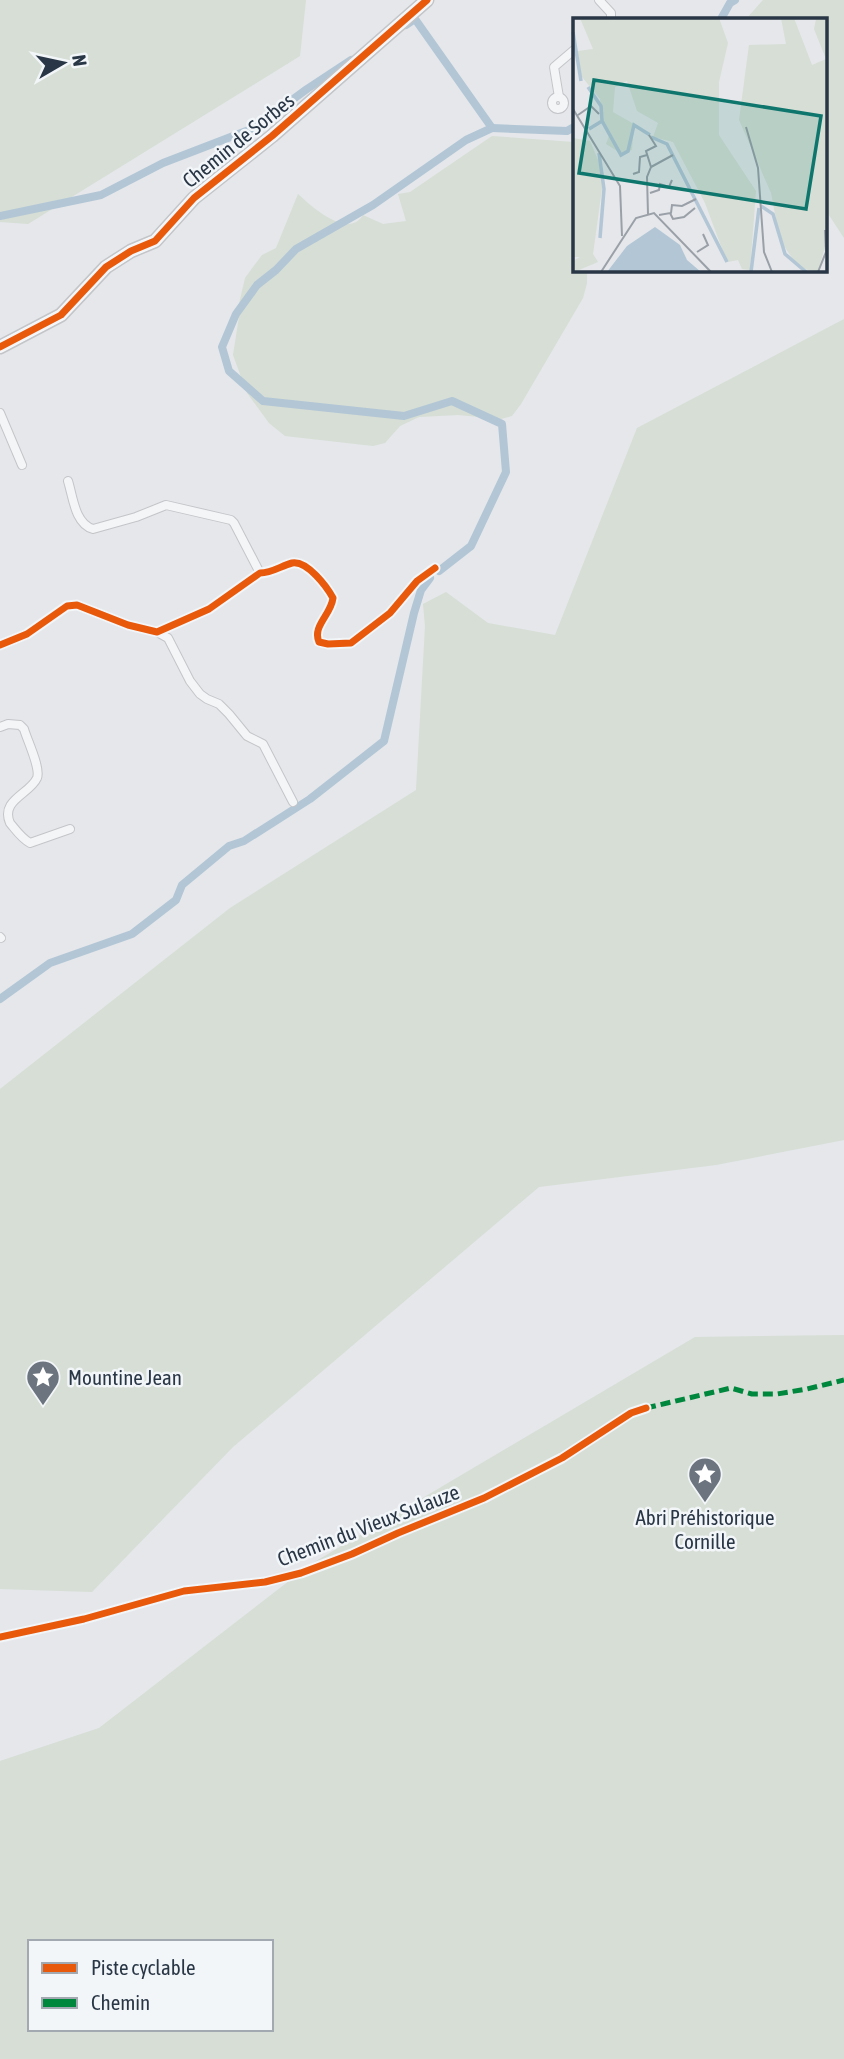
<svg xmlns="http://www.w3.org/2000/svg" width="844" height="2059" font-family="'Asap Condensed',sans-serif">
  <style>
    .green { fill: #d6ded5; fill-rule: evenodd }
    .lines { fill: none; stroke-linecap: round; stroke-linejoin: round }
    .canal { stroke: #b2c6d6; stroke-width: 8 }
    .street-casing { stroke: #c3c5c8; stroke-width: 10 }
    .secondary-casing { stroke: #c3c5c8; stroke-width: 15 }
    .street { stroke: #f4f5f7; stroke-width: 8 }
    .secondary { stroke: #f8f8f8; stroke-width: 12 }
    .quiet { stroke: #00873e; stroke-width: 5; stroke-dasharray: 10 5; stroke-linecap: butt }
    .cycleway-casing { stroke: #f3f6f9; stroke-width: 11 }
    .cycleway { stroke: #e8590c; stroke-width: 7 }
    .labels { text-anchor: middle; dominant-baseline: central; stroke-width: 5; stroke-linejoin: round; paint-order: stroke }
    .street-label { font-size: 21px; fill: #293646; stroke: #f3f6f9 }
    .poi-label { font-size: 21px; fill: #293646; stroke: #f3f6f9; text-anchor: start }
    .inset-river { fill: none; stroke: #b2c6d6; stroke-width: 3.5 }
    .inset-road { fill: none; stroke: #9aa0a8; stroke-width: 2 }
    .view { fill: #0f766e; fill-opacity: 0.15; stroke: #0f766e; stroke-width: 3.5 }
    .inset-edge { fill: none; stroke: #293646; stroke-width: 3.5 }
  </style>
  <rect width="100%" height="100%" fill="#e5e7ea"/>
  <!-- green -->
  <g class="green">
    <polygon points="0,0 306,0 300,56 28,224 0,222"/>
    <polygon points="763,0 844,0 844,238 825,209 825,19 746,19"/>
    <path d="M492,136L574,142V270H587V283L583,298L521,404L512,416L501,419L458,415L419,417L400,426L385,443L373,446L285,436L269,423L247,393L233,355L239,317L238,308L245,278L262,255L276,248L298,194C311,206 348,240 363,215L383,224L406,221L398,194L410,192Z"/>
    <polygon points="844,319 844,1140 716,1165 539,1187 233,1447 92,1592 0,1589 0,1089 230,908 416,790 425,626 423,604 446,592 488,623 555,635 637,428"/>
    <path d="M844,1335V2059H0V1761L99,1728L311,1564L695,1337ZM30,1942H271V2029H30Z"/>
  </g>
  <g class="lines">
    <!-- canal -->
    <g class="canal">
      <polyline points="721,19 730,3 735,0"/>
      <polyline points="406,25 415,19 492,128 466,140 373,205 296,249 276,270 257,285 236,314 222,347 229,371 263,401 404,416 452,401 502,424 506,472 471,546 439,571"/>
      <polyline points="492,128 567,131 574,127"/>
      <polyline points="0,216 101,195 163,163 254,128 307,89 351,60"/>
      <polyline points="0,999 50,963 132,934 176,900 182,885 229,846 244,841 310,799 384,741 414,613 421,590 430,578"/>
    </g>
    <!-- street casing -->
    <g class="street-casing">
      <g id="street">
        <polyline points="599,0 611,13 611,19"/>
        <polyline points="559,97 554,67 574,50"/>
        <circle cx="558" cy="103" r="6"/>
        <polyline points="0,413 22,465"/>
        <path d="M68,481C73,497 75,524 93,529L136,517L166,505L231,520L234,523L260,573"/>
        <polyline points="157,632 168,638 190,681 200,694 207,699 219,704 229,714 247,736 263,744 293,802"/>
        <path d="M0,645L27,634L67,606L77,605L128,625L157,632L209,609L260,573C272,573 281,566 292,563C307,560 327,587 333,598C331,615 312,626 319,642L328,644L351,643L390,613L417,581L435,568"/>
        <path d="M0,727L8,724L20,725L24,729C27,740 41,768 37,778C30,794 0,800 10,823C16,830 21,838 30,843L70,829"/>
        <polyline points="0,937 1,938"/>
        <polyline points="0,1637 84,1619 184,1591 265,1582 301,1573 352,1554 398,1533 484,1498 562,1458 631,1413 646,1408"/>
      </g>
    </g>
    <!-- secondary casing -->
    <g class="secondary-casing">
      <polyline id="secondary" points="0,347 61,315 106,267 131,251 155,241 194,198 272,136 427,0"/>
    </g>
    <!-- street -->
    <use href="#street" class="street"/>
    <!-- secondary -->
    <use href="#secondary" class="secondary"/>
    <!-- quiet -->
    <polyline class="quiet" points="646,1408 731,1388 752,1394 777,1394 807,1389 844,1380"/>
    <!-- cycleway casing -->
    <g class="cycleway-casing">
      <g id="cycleway">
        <polyline points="0,347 61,315 106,267 131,251 155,241 194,198 272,136 427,0"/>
        <path d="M0,645L27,634L67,606L77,605L128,625L157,632L209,609L260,573C272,573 281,566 292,563C307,560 327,587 333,598C331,615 312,626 319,642L328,644L351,643L390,613L417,581L435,568"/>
        <polyline points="0,1637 84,1619 184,1591 265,1582 301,1573 352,1554 398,1533 484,1498 562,1458 631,1413 646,1408"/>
      </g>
    </g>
    <!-- cycleway -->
    <use href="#cycleway" class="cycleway"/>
  </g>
  <!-- icons -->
  <defs>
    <g id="sight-pin" transform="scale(1.75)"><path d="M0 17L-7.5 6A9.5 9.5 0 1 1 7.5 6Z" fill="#6b747f" stroke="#f3f6f9"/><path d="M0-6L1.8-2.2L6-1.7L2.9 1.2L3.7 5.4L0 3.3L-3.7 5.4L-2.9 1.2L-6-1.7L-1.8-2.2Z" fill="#fff"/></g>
  </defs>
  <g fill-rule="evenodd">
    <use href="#sight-pin" x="43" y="1377"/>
    <use href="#sight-pin" x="705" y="1474"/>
  </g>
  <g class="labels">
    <!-- street labels -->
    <g class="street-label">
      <text transform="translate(238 140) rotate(-39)">Chemin de Sorbes</text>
      <text transform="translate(368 1525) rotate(-21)">Chemin du Vieux Sulauze</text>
    </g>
    <!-- poi labels -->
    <g class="poi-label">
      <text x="68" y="1377">Mountine Jean</text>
      <text x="705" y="1517" text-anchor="middle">Abri Préhistorique<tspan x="705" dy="24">Cornille</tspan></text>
    </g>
  </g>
  <!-- overview -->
  <g transform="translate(573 18)">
    <rect width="254" height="254" fill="#e5e7ea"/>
    <path d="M7,0H146L155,25L146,64V117L183,173L177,252L169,251L165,242L154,244L132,185L100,124L80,119L85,105L64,93L54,63L42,69L40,94L61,106L59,132L49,136L33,126L37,115L29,104L27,81L5,54V33L20,31ZM208,0H221L239,47L253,41L241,11L243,1L254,0V221L245,254L226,250L207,222L198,175L166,102L176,27L213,26ZM0,120L17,123L31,156L20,236L25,244L1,254L0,243L7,239H0Z" fill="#d6ded5"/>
    <path d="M82,209L107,227L114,242L128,254H34L54,228Z" fill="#b2c6d6"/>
    <path class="inset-river" d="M0,14L8,63M15,69L28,88L29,103M16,111L29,103L48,137L55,133L61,107L77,117M78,119L94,126L154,244M26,135L31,171L27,220M188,188L200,196L212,236L233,254M178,254L186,190"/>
    <path class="inset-road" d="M0,18V40M0,91L47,168L49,218M5,97L18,88L26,96M173,109L185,150L191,234L199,254M78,149L100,137M60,156L66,154L67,139L74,137M77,175L86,172L87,166L96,169L99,162M97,195L100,201L111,199L122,190M75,196L74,159L78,149L73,133L83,128L76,117M86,197L98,195L99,187L109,188L123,181M124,234L135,227L130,216M28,254L63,200L81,195L138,254M245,254L253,234L252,212"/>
    <path class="view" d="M21,62L248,98L233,191L6,155Z"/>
    <rect width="254" height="254" class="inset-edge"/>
  </g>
  <!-- legend -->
  <rect x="28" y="1940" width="245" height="91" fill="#f3f6f9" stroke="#a2a9b1" stroke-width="2"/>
  <rect x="42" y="1963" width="35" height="10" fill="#e8590c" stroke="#a2a9b1" stroke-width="2"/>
  <text x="91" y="1975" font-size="21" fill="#293646">Piste cyclable</text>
  <rect x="42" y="1998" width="35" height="10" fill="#00873e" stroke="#a2a9b1" stroke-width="2"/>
  <text x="91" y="2010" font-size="21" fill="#293646">Chemin</text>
  <!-- north arrow -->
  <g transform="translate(63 63) rotate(81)" stroke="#f3f6f9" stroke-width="5" paint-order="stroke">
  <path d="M0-5L12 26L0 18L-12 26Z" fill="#293646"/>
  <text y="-10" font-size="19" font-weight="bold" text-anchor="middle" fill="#293646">N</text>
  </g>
</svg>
